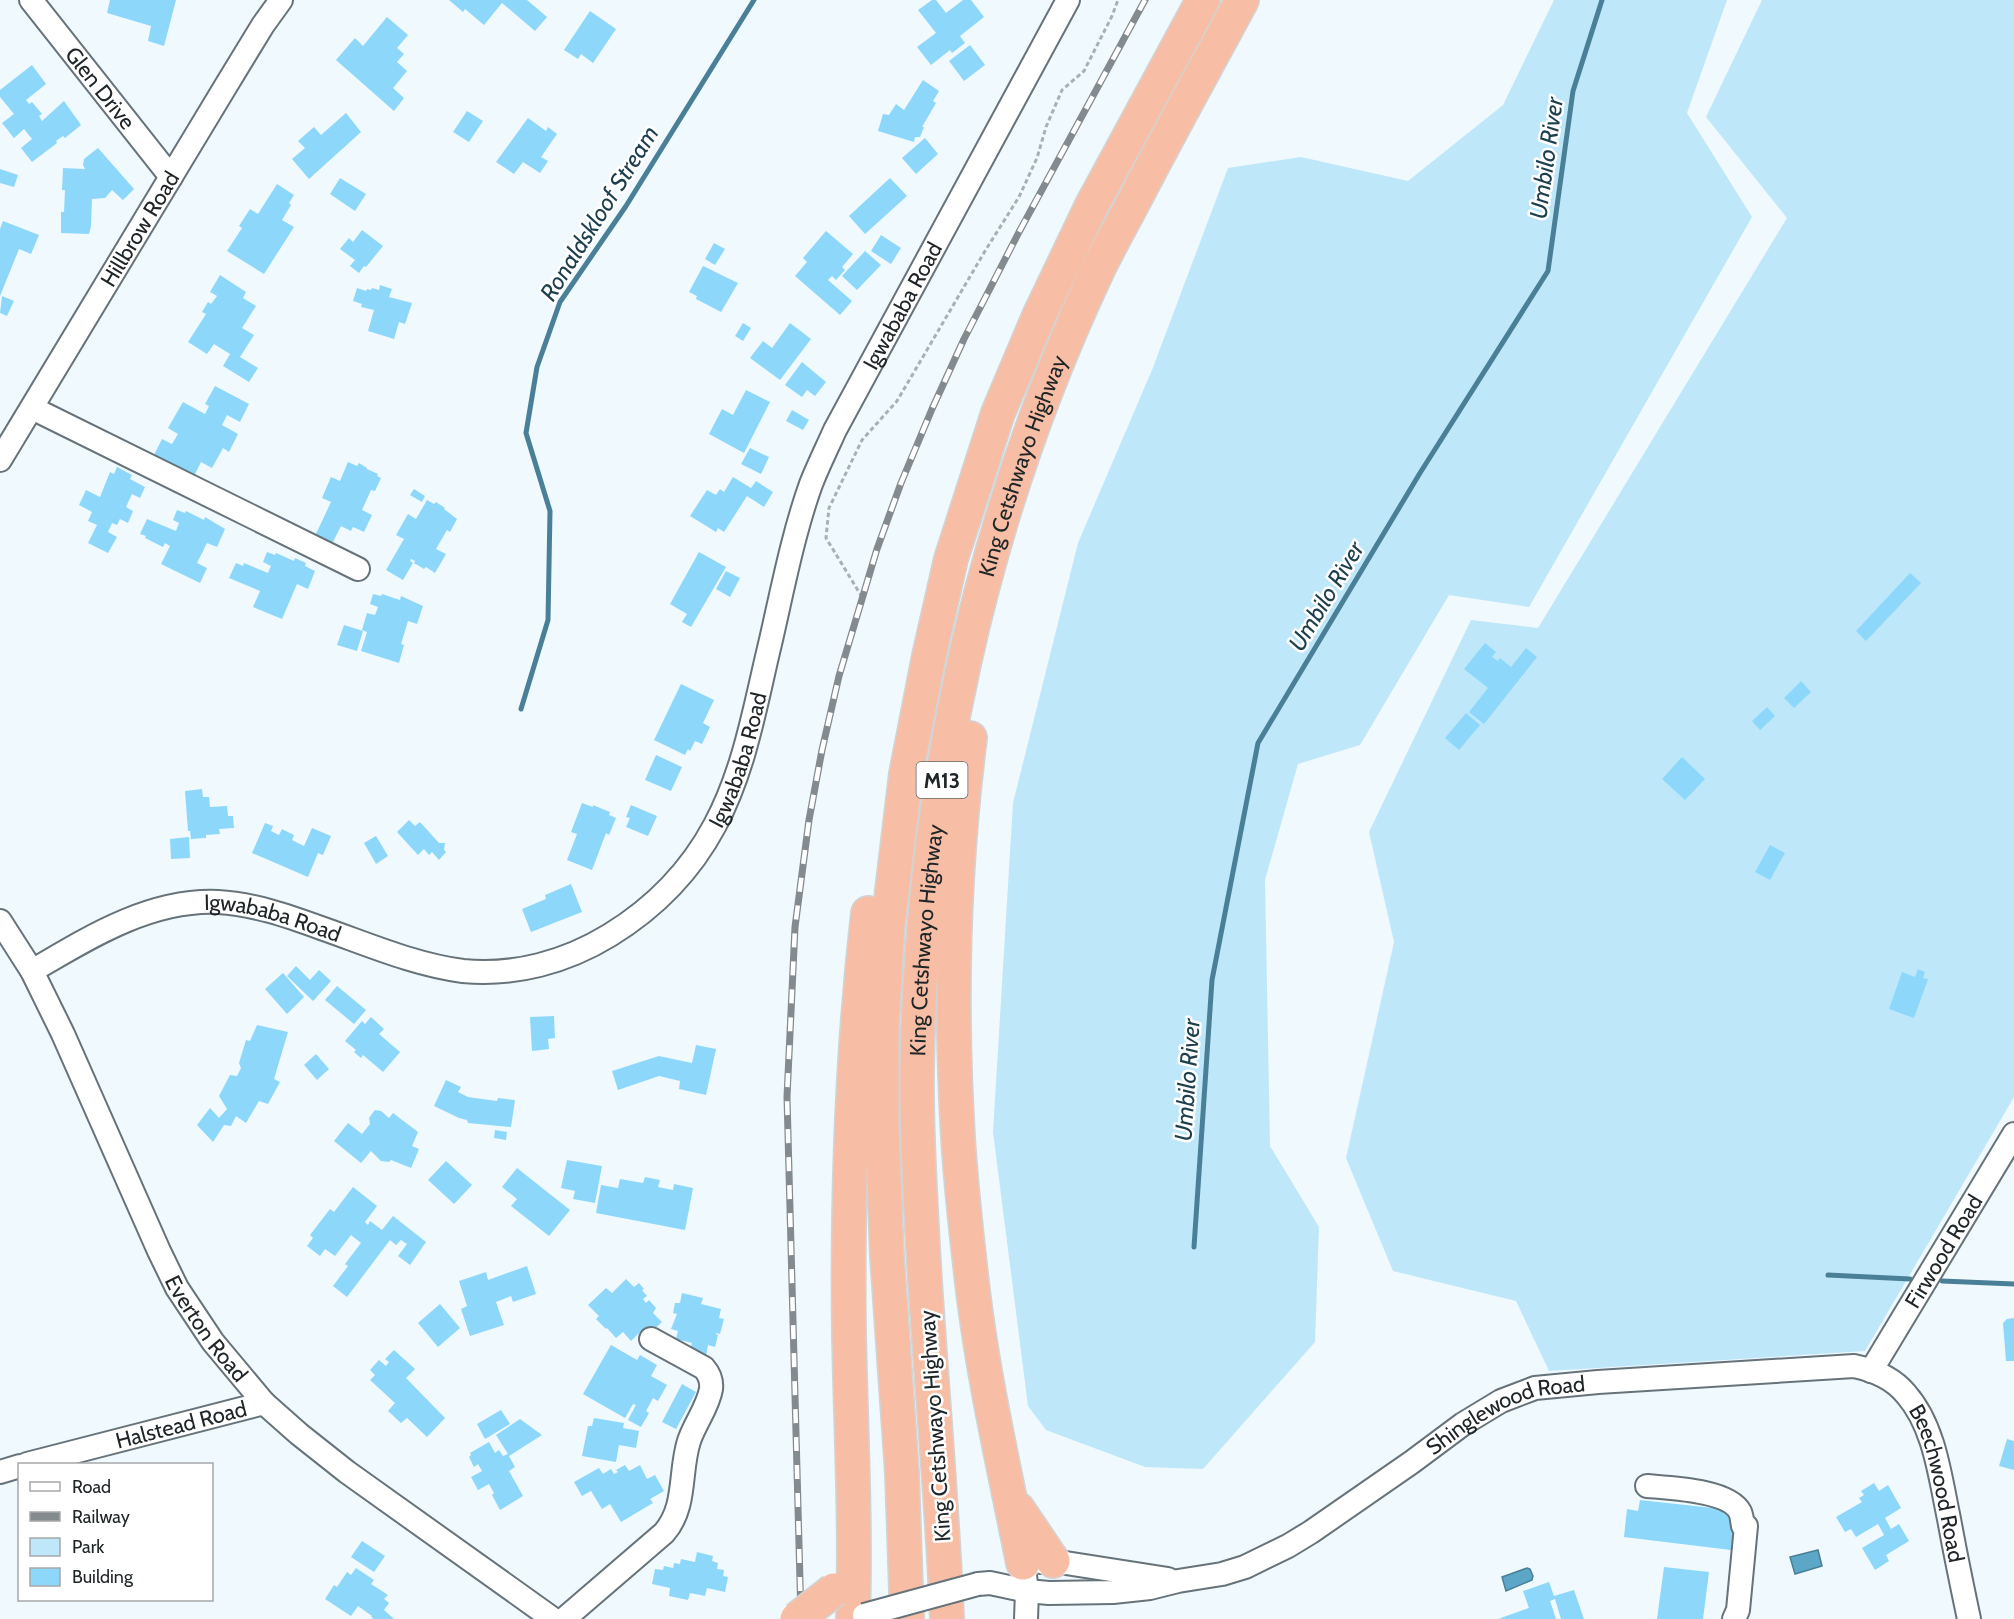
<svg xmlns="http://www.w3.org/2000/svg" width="2014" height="1619" font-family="Cabin,sans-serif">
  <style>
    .green { fill: #bfe7fa }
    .water { fill: #5ca6c7; stroke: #4a8097; stroke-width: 1.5 }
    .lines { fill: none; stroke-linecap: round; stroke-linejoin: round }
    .stream { stroke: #4a8097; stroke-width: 5 }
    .building { fill: #8dd8fa }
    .minor-casing { stroke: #66737a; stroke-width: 26 }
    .highway-casing { stroke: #d2d4d4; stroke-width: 36 }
    .path { stroke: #a8b0b3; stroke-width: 3; stroke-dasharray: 4.5 3; stroke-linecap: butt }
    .minor { stroke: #fff; stroke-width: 22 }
    .highway { stroke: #f8bea5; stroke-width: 33 }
    .rail-casing { stroke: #848b8e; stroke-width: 7 }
    .rail { stroke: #fff; stroke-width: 4.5; stroke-dasharray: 14; stroke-linecap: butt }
    .minor-bridge-casing { stroke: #66737a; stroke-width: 26; stroke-linecap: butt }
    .highway-bridge-casing { stroke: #d2d4d4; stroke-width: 36; stroke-linecap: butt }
    .minor-bridge { stroke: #fff; stroke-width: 22 }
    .highway-bridge { stroke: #f8bea5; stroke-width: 33 }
    .labels { text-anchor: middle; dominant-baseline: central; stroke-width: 5; stroke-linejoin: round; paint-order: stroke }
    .shield { fill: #fff; stroke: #636768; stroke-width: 1.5 }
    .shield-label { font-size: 21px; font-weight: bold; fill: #202628 }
    .street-label { font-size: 22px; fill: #202628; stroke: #fff }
    .water-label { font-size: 24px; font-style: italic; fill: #1c3e4d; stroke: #fff }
  </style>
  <rect width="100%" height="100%" fill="#f0f9fd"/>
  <!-- green -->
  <g class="green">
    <polygon points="1554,0 1727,0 1687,113 1752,217 1529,607 1449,595 1360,745 1298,764 1265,880 1270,1146 1319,1227 1315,1342 1203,1469 1145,1467 1046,1430 1028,1406 993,1132 1013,803 1078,543 1152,370 1228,168 1301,157 1408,181 1503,105"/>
    <polygon points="1762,0 2014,0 2014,1097 1865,1351 1549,1371 1516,1301 1393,1271 1346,1158 1394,942 1369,832 1471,620 1538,628 1787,218 1706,117"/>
  </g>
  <!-- water -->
  <g class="water">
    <polygon points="1818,1550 1822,1566 1795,1574 1790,1557"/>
    <polygon points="1527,1568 1530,1569 1533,1576 1532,1580 1506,1591 1502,1577"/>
  </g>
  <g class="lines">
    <!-- stream -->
    <g class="stream">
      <polyline points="521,709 548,620 550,511 526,433 537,367 560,302 626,206 754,0"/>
      <polyline points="1194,1247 1212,980 1258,743 1420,473 1548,271 1573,91 1602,0"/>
      <polyline points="1828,1275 1910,1279"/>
      <polyline points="1942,1281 2014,1284"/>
    </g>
  </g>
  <!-- building -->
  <g class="building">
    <polygon points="110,0 176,0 164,46 148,41 151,26 107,13"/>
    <polygon points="449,0 527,0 547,17 535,31 502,3 484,25 465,9 463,12"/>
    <polygon points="932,0 936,0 946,13 963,0 971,0 984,17 960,36 965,43 952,53 950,50 931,65 917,47 936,33 918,10"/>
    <polygon points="590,11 616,29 593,63 581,54 578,59 564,50"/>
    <polygon points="387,17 408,35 397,48 404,54 397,62 407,71 393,88 404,98 394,111 336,60 355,38 363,46"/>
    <polygon points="970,45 985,65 964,81 949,61"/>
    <polygon points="32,65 46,84 26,100 29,104 32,102 42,114 39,116 42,121 64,101 81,125 65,138 63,136 56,141 57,143 32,162 21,148 32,139 24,129 14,138 2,123 14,114 0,97 0,90"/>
    <polygon points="923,80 939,91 933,101 936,103 922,127 924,127 920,137 915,137 914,142 878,131 883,114 889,115 896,104 904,110"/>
    <polygon points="467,111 483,121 469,142 453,132"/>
    <polygon points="346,113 361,132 309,179 292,159 305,148 298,141 314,127 321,135"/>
    <polygon points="528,118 546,131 548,127 557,134 541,157 548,161 540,173 523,162 514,174 496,162"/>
    <polygon points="925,138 938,154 916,174 902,158"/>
    <polygon points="98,148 134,189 123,200 112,190 105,198 92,199 91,226 89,234 61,233 61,212 64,212 65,190 62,190 63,168 85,169 83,165 84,159"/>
    <polygon points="0,169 18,175 14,187 0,183"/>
    <polygon points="340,178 366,194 355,211 330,194"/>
    <polygon points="890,178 907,196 865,234 849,216"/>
    <polygon points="277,184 294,195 289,203 291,205 282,220 294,227 264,274 227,251 242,228 239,226 250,209 258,214"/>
    <polygon points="3,221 39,235 31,254 19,249 0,296 0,229"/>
    <polygon points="362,230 383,246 366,267 364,266 359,273 350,266 355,260 340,249 349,238 353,242"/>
    <polygon points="826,231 853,254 842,267 845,270 836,280 832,276 828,280 852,301 840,315 795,276 807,262 803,258"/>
    <polygon points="881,235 901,248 891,264 871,251"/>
    <polygon points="714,243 725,249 715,265 705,259"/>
    <polygon points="865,251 881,265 857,290 842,276"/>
    <polygon points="703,266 738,283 721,312 696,299 697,296 689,292"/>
    <polygon points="220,275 246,292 243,298 256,306 242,328 254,335 240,357 258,368 249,382 223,366 230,354 214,344 207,354 188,342 206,314 202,312 208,302 211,304 217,296 210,292"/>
    <polygon points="380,285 392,289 389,297 412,303 405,324 399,322 394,339 368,331 374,310 361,307 362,304 353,301 357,288 366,291 367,289 371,290 372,288 379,290"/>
    <polygon points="2,296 14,301 7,316 0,313"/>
    <polygon points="743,323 751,328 743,341 735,336"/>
    <polygon points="790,323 811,339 780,380 750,358 763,341 772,348"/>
    <polygon points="802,362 826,382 815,396 807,390 802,397 785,385"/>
    <polygon points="215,386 249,404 240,422 227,415 222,425 238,434 229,452 223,448 212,468 201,462 194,476 154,455 162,439 172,444 178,434 168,428 183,402 205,414 209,406 205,404"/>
    <polygon points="746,390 770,402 744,453 709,434 722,409 733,415"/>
    <polygon points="792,410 809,420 803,430 786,421"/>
    <polygon points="750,448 769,457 761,474 741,464"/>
    <polygon points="348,462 357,466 359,463 367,468 367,469 378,474 377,476 381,478 375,491 371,490 362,510 372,515 364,532 353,527 351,531 341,526 332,544 315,536 331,502 322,498 331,477 340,481"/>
    <polygon points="117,467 132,475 130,479 145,487 140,498 132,494 126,507 133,511 128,523 120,519 117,525 112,523 108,532 117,537 108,553 88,543 97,525 88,521 92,512 79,505 86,490 100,497 110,472 114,474"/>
    <polygon points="733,477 751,488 756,481 773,492 764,507 747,496 724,532 718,528 716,532 690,516 707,490 716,495 720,489 724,492"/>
    <polygon points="414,489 425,496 422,502 410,495"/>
    <polygon points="427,500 434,504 436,502 445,508 444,509 457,519 450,532 447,530 436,549 446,554 435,573 426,567 424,569 414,563 415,561 411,559 410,561 413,563 403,580 386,570 404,539 396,535 408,514 416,519"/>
    <polygon points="177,510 185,513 186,511 204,520 205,517 225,529 217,547 207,543 197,563 207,568 200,583 161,564 170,546 165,543 163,547 145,538 146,536 140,534 147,519 176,531 179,523 173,520"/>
    <polygon points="267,552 275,555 276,553 294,561 295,558 306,563 305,566 315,571 308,589 297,584 282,619 253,607 260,591 229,578 236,563 243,566 244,563 268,573 271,566 263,562"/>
    <polygon points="699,552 726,567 691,627 682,622 687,614 670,604"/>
    <polygon points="726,571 740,578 730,597 716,589"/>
    <polygon points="1910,573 1921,583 1866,641 1856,631"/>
    <polygon points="373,594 381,596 382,594 400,600 401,596 423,606 417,624 408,621 401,644 404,645 399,663 361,651 367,632 362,630 367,613 375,615 378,607 370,604"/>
    <polygon points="344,625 363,631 357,651 337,645"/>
    <polygon points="1485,643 1496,652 1492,657 1498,661 1500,658 1511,667 1526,648 1537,657 1484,724 1469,712 1488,688 1464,669"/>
    <polygon points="1801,681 1811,692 1794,708 1784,698"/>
    <polygon points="681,684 714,700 703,723 710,727 702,744 695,741 690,751 688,749 685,755 654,740"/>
    <polygon points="1767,707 1775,716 1760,730 1752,721"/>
    <polygon points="1466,713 1480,725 1459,750 1445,738"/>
    <polygon points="656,755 682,767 671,791 645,780"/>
    <polygon points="1682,757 1705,779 1685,800 1662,779"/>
    <polygon points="202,789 203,797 209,797 210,807 227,806 228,816 233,816 234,828 219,829 220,834 206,835 206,838 191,839 190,831 188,831 185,791"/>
    <polygon points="582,803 593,807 593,805 610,812 609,815 616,818 609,835 606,833 592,870 567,860 577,834 571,832"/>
    <polygon points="631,805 657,816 648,836 626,827 630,818 626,817"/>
    <polygon points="409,820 415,826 420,822 439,843 445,843 444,850 446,852 439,860 432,852 429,855 424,849 418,855 397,832"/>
    <polygon points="265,823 273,826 271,831 279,835 282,829 294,835 292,840 304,846 312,828 331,836 323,855 318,853 308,877 252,853"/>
    <polygon points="376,836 388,856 376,864 364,843"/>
    <polygon points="189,837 190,858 171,859 170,839"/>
    <polygon points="1770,845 1785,853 1770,880 1755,872"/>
    <polygon points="571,884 582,912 531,932 522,909 546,899 545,895"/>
    <polygon points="296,966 310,980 319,970 331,981 313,1001 287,976"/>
    <polygon points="1918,969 1925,972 1923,978 1928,979 1914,1018 1889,1009 1902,972 1915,977"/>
    <polygon points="283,973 304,997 287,1014 265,989"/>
    <polygon points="337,986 366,1010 354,1024 325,1000"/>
    <polygon points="554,1016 555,1038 548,1039 549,1049 532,1051 530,1017"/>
    <polygon points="371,1017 384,1029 379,1034 400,1052 383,1072 363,1055 361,1058 354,1052 356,1050 345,1041 362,1021 365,1024"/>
    <polygon points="257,1025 288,1032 274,1079 280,1082 268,1104 259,1101 246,1123 236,1116 231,1126 224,1125 213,1142 197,1125 210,1108 219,1118 227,1109 219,1096 230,1075 237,1076 241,1068 239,1063 246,1040 250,1041"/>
    <polygon points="696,1045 716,1049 706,1095 679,1089 680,1081 659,1076 618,1090 612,1071 659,1056 692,1063"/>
    <polygon points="316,1054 329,1069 317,1080 304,1065"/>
    <polygon points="446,1080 461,1087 458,1092 468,1097 497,1101 498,1098 515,1100 511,1127 468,1123 467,1120 459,1118 434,1106"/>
    <polygon points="375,1110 381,1111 389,1118 393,1113 418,1132 412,1146 419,1149 411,1168 391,1160 389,1162 381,1161 371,1151 361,1163 334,1141 348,1123 362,1134 370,1124 369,1118"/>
    <polygon points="495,1130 507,1132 506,1140 494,1138"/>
    <polygon points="567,1160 602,1166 595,1203 573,1199 575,1191 561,1188"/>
    <polygon points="446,1161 472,1185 454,1204 428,1180"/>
    <polygon points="517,1168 570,1210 549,1236 511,1206 517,1199 502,1187"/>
    <polygon points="645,1177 660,1180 658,1187 673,1190 674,1184 693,1188 685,1230 596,1213 601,1185 618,1188 620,1179 643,1183"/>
    <polygon points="353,1187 377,1206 365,1222 368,1225 370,1221 382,1230 393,1216 426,1242 410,1265 398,1256 407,1244 401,1240 396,1245 390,1240 347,1297 333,1286 348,1266 345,1264 361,1243 351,1235 335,1256 325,1249 320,1256 307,1246 313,1238 310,1235 330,1209 334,1212"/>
    <polygon points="527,1266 536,1294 513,1302 511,1296 496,1302 504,1325 470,1336 461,1309 467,1306 459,1281 486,1272 488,1280"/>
    <polygon points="626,1279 634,1287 639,1283 644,1289 642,1290 647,1296 643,1299 646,1303 649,1300 656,1308 653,1313 662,1322 648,1335 643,1329 631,1341 623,1332 616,1338 607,1328 606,1329 596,1319 599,1316 588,1305 606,1288 612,1293"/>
    <polygon points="682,1293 703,1298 701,1304 721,1309 719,1318 724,1319 720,1334 716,1333 716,1334 718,1335 715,1347 708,1345 706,1356 690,1352 692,1343 676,1339 678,1331 671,1329 677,1314 673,1313 675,1303 680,1303"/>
    <polygon points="440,1304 460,1328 438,1347 418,1323"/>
    <polygon points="2014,1318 2014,1361 2006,1361 2003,1323 2007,1319"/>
    <polygon points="611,1345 637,1360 640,1355 657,1365 651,1376 667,1385 658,1401 653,1398 646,1411 649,1413 641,1427 628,1420 636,1405 633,1404 625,1418 583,1394"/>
    <polygon points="394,1350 415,1369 406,1378 445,1418 427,1437 407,1418 401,1423 388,1411 395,1403 370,1380 375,1375 370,1370 379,1360 386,1366 389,1362 385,1359"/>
    <polygon points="682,1384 696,1392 676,1429 662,1422"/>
    <polygon points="501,1410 510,1424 485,1439 477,1424"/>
    <polygon points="594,1418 624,1423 623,1428 639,1431 636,1448 619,1445 616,1462 582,1456 588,1426 592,1426"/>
    <polygon points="520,1419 542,1435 509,1456 515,1467 509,1471 523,1496 500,1510 492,1495 494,1493 489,1484 478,1490 471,1477 482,1471 478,1464 474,1467 469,1457 471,1455 470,1453 489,1442 495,1453 499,1450 503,1456 508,1454 496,1435"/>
    <polygon points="2007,1439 2014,1441 2014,1470 1999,1466"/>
    <polygon points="625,1465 629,1471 640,1465 647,1479 655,1475 664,1491 650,1499 653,1503 621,1522 610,1504 602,1509 591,1491 582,1496 574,1482 599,1468 603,1474 611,1469 614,1474 618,1472 616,1470"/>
    <polygon points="1874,1483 1879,1491 1888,1485 1901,1508 1885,1518 1891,1529 1899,1524 1909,1541 1886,1555 1889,1561 1875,1570 1862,1548 1884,1535 1878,1524 1856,1537 1851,1529 1845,1532 1836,1517 1862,1502 1859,1498 1864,1495 1861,1491"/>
    <polygon points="1640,1500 1731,1510 1730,1523 1742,1525 1739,1551 1624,1537 1627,1509 1638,1511"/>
    <polygon points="362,1541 385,1556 374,1572 351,1557"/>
    <polygon points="697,1552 713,1556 712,1561 718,1563 717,1569 724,1570 723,1576 728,1577 725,1592 707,1588 705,1596 690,1593 688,1600 669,1596 670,1588 652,1584 655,1569 663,1570 664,1566 673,1568 674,1563 680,1564 681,1559 695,1562"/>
    <polygon points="1664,1567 1709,1572 1703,1619 1657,1619"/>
    <polygon points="356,1568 374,1580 371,1584 388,1595 384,1599 389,1603 384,1610 394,1619 374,1619 371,1617 372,1616 358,1606 351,1616 325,1599 334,1585 337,1587 347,1572 351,1575"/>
    <polygon points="1549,1582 1554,1596 1574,1590 1584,1619 1561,1619 1555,1599 1550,1601 1556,1619 1498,1619 1529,1608 1523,1591"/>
  </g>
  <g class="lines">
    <!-- minor casing -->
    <g class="minor-casing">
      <g id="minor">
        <path id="s1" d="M31,0L171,177"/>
        <polyline points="32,408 358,569"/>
        <path id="s2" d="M0,460L227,84L263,25L281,0"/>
        <path id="s3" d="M0,921L32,971L63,1034L159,1251L177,1288L213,1342L264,1403L299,1434L347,1472L553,1619"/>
        <path id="s4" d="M32,971C88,938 150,899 218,902C254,904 288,916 321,928C367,944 415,965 463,971C515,976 566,962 610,935C654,908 690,872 715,825C745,769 755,706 770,644C782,592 793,534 811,484C818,466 827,448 835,430L1068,0"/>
        <path id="s5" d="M1871,1371L2014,1134"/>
        <path id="s6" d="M27,1464L264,1403"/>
        <polyline points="0,1472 20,1466"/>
        <path d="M1647,1486C1670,1488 1729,1490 1740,1512C1742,1516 1742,1522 1743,1526H1746L1738,1610L1734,1619"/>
        <polyline points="1040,1562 1053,1561 1168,1579"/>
        <polyline points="1025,1576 1027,1591 1026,1619"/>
        <path id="s7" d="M978,1584L990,1583L1027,1591L1049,1593L1113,1592L1150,1588L1178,1581L1222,1574L1245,1567L1288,1546L1311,1532L1412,1462L1463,1424L1501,1401L1535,1388L1598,1382L1854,1366C1873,1370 1893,1378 1906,1394C1935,1427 1940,1477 1949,1519C1955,1552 1962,1586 1969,1619"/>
        <path d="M564,1619L664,1533C687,1507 679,1472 689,1441C695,1423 708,1407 711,1389C712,1381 710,1375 704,1368L651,1339"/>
      </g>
    </g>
    <!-- highway casing -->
    <g class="highway-casing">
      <g id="highway">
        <path d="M970,738C953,870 950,1004 958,1137C961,1188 967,1240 973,1291C984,1382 1005,1472 1023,1563"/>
        <polyline points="1018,1509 1053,1561"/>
        <path d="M853,1619C856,1525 851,1431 849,1336C847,1195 852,1053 868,913"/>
        <polyline points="907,1619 902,1473 887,1256 882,1127 882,1027 888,924 906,774 929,656 951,559 998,413 1039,316 1092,205 1203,0"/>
        <path id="s8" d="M947,1619C942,1495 930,1372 923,1248C920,1189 916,1129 917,1070C921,797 979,524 1095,276C1107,250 1121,226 1134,201C1169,133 1206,67 1242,0"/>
      </g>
    </g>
    <!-- path -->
    <polyline class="path" points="862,597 826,538 829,508 862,440 897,401 985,251 1019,197 1037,158 1046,127 1062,90 1084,71 1112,16 1118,0"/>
    <!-- minor -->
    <use href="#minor" class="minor"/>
    <!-- highway -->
    <use href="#highway" class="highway"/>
    <!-- rail casing -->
    <g class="rail-casing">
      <polyline id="rail" points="801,1619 787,1097 795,927 809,820 822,750 839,676 877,549 901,483 932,409 964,339 1019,232 1145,0"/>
    </g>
    <!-- rail -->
    <use href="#rail" class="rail"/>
    <!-- minor-bridge casing -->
    <g class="minor-bridge-casing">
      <polyline id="minor-bridge" points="864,1615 978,1584"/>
    </g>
    <!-- highway-bridge casing -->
    <g class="highway-bridge-casing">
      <polyline id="highway-bridge" points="797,1619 834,1590"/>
    </g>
    <!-- minor-bridge -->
    <use href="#minor-bridge" class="minor-bridge"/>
    <!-- highway-bridge -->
    <use href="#highway-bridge" class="highway-bridge"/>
  </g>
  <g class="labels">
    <!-- shield labels -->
    <rect class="shield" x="916.5" y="762" width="51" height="36" rx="4.5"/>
    <g class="shield-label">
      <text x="942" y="780">M13</text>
    </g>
    <!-- street labels -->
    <g class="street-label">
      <text stroke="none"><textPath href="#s1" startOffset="112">Glen Drive</textPath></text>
      <text stroke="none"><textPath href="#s2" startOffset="270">Hillbrow Road</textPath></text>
      <text stroke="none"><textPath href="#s4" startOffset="1320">Igwababa Road</textPath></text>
      <text stroke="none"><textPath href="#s8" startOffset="1166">King Cetshwayo Highway</textPath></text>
      <text stroke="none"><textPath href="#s4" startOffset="834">Igwababa Road</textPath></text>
      <text stroke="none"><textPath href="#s4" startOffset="258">Igwababa Road</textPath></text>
      <text stroke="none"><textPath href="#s8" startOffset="680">King Cetshwayo Highway</textPath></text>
      <text stroke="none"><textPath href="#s5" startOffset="140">Firwood Road</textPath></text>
      <text stroke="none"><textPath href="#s3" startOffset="458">Everton Road</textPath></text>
      <text stroke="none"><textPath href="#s7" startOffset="576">Shinglewood Road</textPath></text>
      <text stroke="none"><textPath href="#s6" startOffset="159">Halstead Road</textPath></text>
      <text transform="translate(935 1426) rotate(-94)">King Cetshwayo Highway</text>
      <text stroke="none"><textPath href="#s7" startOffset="1089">Beechwood Road</textPath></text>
    </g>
    <!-- water labels -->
    <g class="water-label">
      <text transform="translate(1546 158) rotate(-82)">Umbilo River</text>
      <text transform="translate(599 213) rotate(-58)">Ronaldskloof Stream</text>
      <text transform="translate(1326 596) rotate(-59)">Umbilo River</text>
      <text transform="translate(1187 1080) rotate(-86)">Umbilo River</text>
    </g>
  </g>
  <!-- legend -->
  <rect x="18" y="1463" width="195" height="138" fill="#ffffff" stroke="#a6a8a9" stroke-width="1.5"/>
  <rect x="30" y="1482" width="30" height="9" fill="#ffffff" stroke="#a6a8a9" stroke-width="1.5"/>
  <text x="72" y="1493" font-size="18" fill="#202628">Road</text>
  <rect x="30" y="1512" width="30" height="9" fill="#848b8e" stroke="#a6a8a9" stroke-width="1.5"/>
  <text x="72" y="1523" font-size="18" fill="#202628">Railway</text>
  <rect x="30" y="1538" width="30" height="18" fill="#bfe7fa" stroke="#a6a8a9" stroke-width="1.5"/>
  <text x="72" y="1553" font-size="18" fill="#202628">Park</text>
  <rect x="30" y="1568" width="30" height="18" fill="#8dd8fa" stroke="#a6a8a9" stroke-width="1.5"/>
  <text x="72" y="1583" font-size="18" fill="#202628">Building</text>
</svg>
